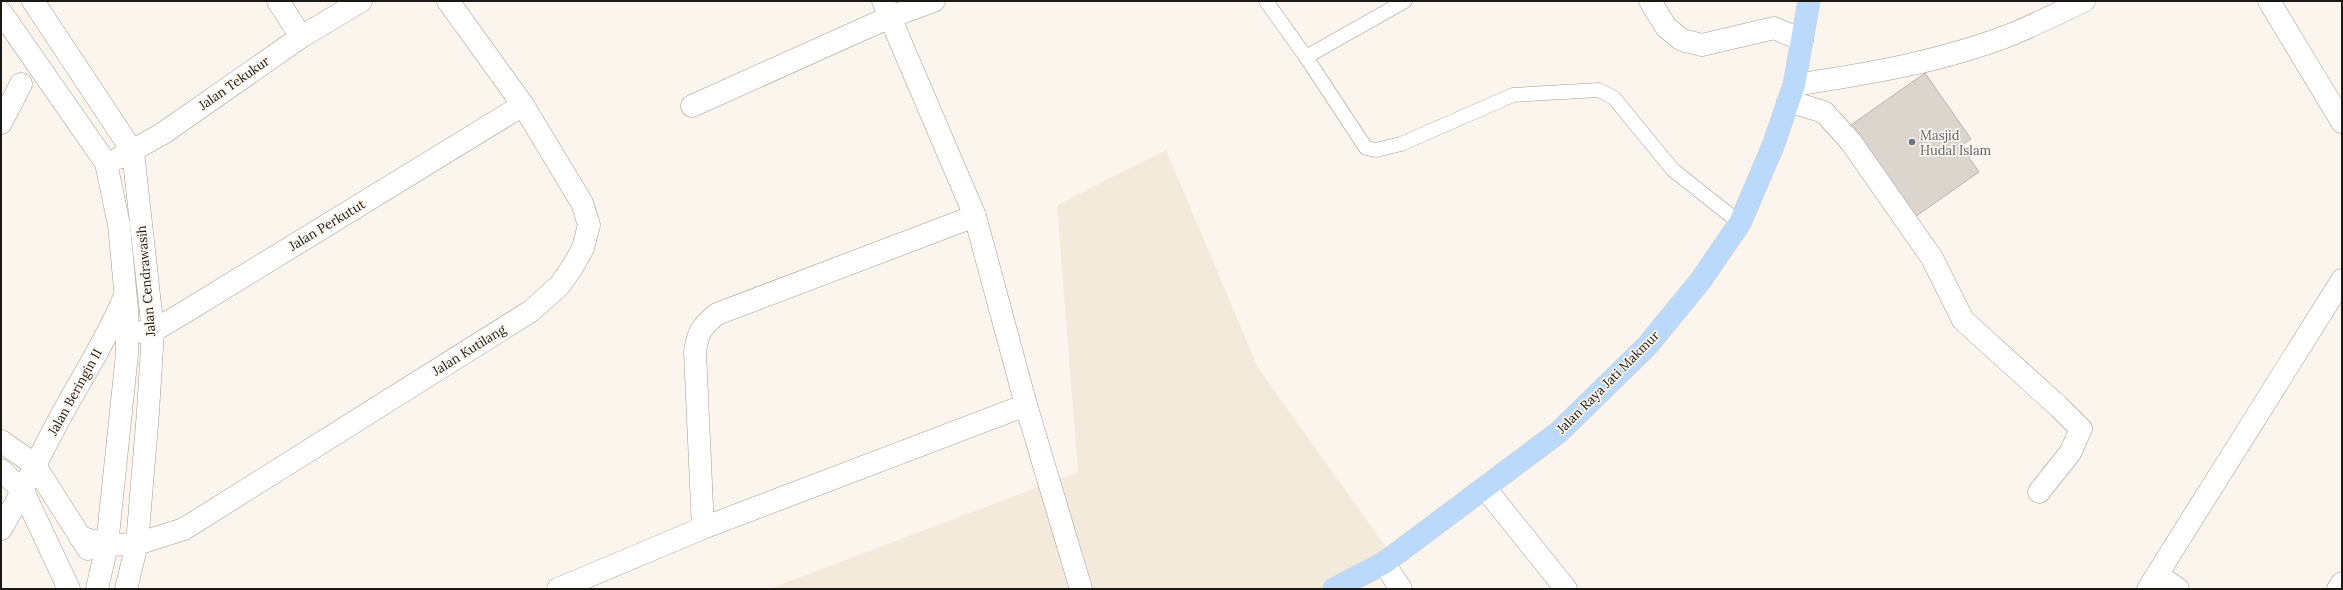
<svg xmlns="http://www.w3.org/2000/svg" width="2343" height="590" font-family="Lora,serif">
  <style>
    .built { fill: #f4eadb }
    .building { fill: #dbd5cd; stroke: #b9b4ac }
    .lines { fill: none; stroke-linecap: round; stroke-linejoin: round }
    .lane-casing { stroke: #a19c94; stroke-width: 15 }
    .street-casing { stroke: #a19c94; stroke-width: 23 }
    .primary-casing { stroke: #d1d1d0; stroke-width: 23 }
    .lane { stroke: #fff; stroke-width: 14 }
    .street { stroke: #fff; stroke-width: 22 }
    .primary { stroke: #bbdafb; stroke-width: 22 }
    .worship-dot { fill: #6b7280; stroke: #fbf5ed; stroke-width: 1.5 }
    .labels { text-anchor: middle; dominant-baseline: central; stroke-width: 3.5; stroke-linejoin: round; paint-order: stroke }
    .street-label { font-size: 13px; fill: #1b1916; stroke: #fbf5ed }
    .worship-label { font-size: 13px; fill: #5b616d; stroke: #fbf5ed; text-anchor: start }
  </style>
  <rect width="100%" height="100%" fill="#fbf5ed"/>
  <!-- built -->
  <polygon class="built" points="1166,150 1258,368 1401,568 1359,589 769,589 1078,472 1057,205"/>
  <!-- building -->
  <polygon class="building" points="1925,73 1971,139 1961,146 1979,172 1912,219 1848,127"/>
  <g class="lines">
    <!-- lane casing -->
    <g class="lane-casing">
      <g id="lane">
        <polyline points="1266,1 1306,57 1366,148 1376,150 1401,144 1513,95 1599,90 1614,98 1673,170 1740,223"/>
        <polyline points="1306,57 1405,1"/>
      </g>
    </g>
    <!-- street casing -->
    <g class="street-casing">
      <g id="street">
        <polyline points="33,1 133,152 153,331 148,412 137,544 126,589"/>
        <polyline points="278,1 301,37"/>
        <polyline points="883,1 975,216 1026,405 1081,589"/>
        <polyline points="1650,1 1666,27 1682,40 1702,45 1774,28 1802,40"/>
        <polyline points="2269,1 2342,122"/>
        <polyline points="1,12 106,163 119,225 127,310 127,354 107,545 97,589"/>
        <path d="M1794,85C1868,74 1945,61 2015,33C2038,23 2061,12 2084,1"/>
        <polyline points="1788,101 1824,112 1851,142 1932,258 1963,320 2059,407 2081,429 2070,453 2039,492"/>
        <polyline points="692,106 890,17 934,1"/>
        <polyline points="1,123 21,84"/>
        <polyline points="119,158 162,134 301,37 361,1"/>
        <polyline points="141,332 153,331 185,312 523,105"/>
        <polyline points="1,441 34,464 88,549"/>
        <polyline points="1,470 23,491 69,589"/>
        <polyline points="1485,488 1566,589"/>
        <path d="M703,528L695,352C698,332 701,327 717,314L975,216"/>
        <path d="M1,529C23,492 40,454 61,416C82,377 107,339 124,298"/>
        <polyline points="80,537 107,545 137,544 184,529 531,311 560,285 573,266 583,248 589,225 582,203 523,105 448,1"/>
        <polyline points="1384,563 1401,589"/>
        <polyline points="2158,575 2178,589"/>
        <polyline points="558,589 703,528 1026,405"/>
        <polyline points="2148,589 2342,280"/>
        <polyline points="2338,589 2342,583"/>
      </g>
    </g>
    <!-- primary casing -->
    <g class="primary-casing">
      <polyline id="primary" points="1334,589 1384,563 1559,432 1647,346 1701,280 1740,223 1773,146 1794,85 1809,1"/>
    </g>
    <!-- lane -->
    <use href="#lane" class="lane"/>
    <!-- street -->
    <use href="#street" class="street"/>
    <!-- primary -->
    <use href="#primary" class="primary"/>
  </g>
  <!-- markers -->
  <circle class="worship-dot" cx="1912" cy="142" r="4"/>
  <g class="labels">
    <!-- street labels -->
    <g class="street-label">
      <text transform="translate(234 83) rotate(-35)">Jalan Tekukur</text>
      <text transform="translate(327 225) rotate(-31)">Jalan Perkutut</text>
      <text transform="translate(146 281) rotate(-95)">Jalan Cendrawasih</text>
      <text transform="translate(469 350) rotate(-32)">Jalan Kutilang</text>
      <text transform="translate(1608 382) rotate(-45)">Jalan Raya Jati Makmur</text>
      <text transform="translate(75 392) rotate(-61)">Jalan Beringin II</text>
    </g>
    <!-- worship labels -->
    <g class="worship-label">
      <text x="1920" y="135">Masjid<tspan x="1920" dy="15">Hudal Islam</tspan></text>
    </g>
  </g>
  <!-- border -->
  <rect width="2343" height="590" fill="none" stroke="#1b1916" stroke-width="4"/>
</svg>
